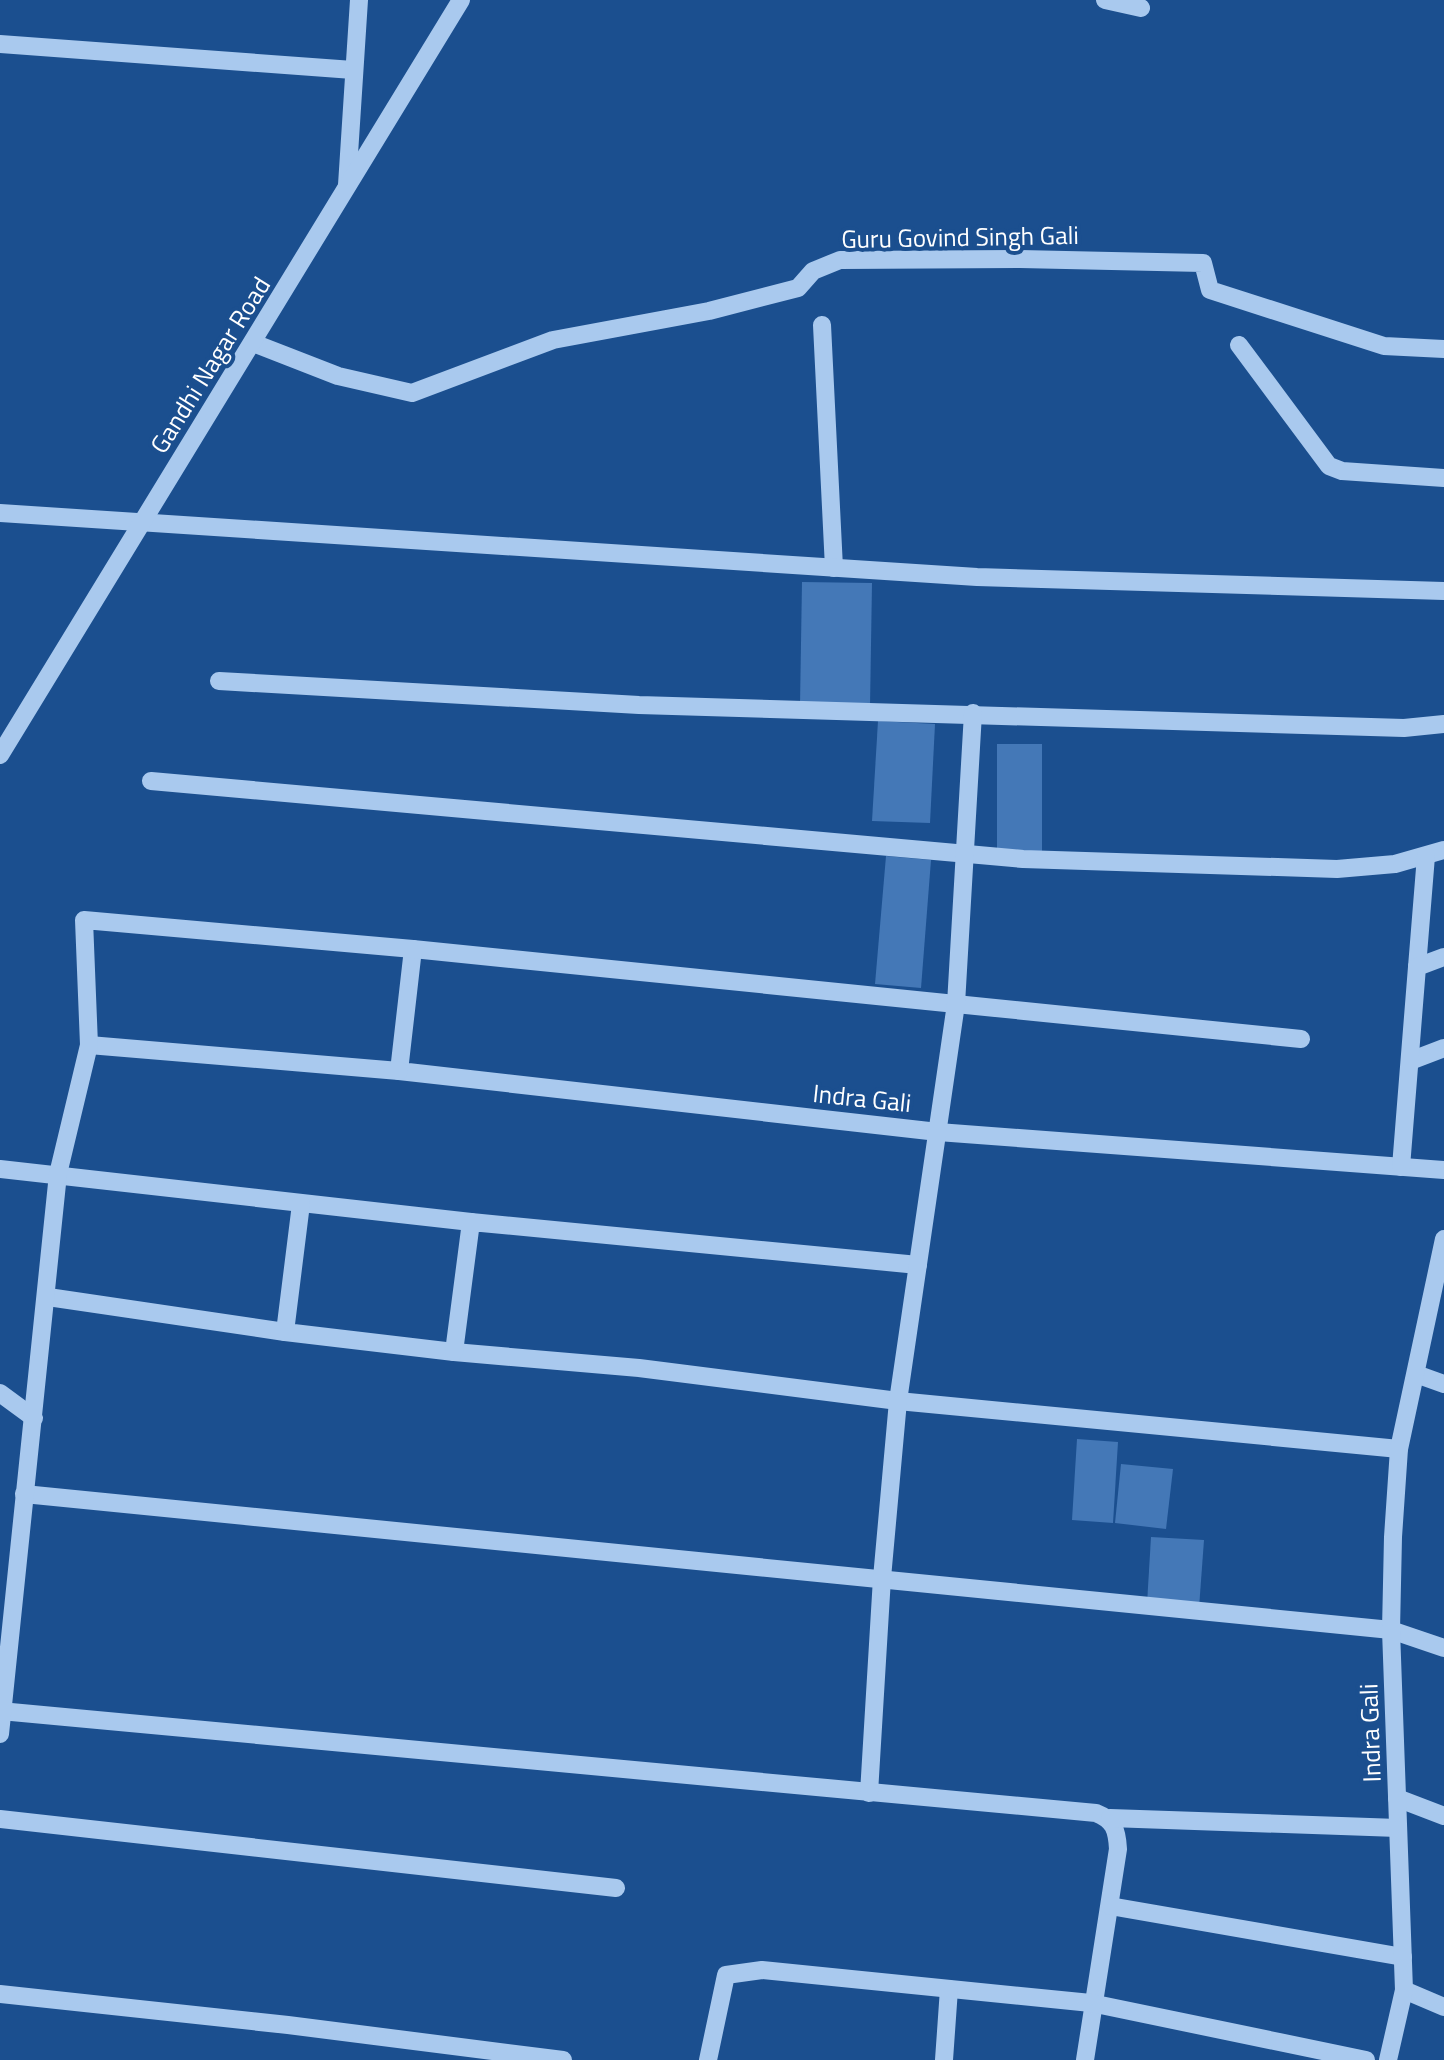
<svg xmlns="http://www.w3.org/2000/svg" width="1444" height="2060" font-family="'Titillium Web',sans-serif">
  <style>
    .building { fill: #4478b7 }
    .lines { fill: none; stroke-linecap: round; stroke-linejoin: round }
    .minor { stroke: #a9c9ee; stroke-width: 18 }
    .labels { text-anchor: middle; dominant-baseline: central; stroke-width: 8; stroke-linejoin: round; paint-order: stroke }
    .street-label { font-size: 25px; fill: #fff; stroke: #1b4f8f }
  </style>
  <rect width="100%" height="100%" fill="#1b4f8f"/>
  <!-- building -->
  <g class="building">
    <polygon points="802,582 872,583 870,706 800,705"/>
    <polygon points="878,721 935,724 930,823 872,821"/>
    <polygon points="997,744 1042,744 1042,854 997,853"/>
    <polygon points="886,856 931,860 921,988 875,984"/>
    <polygon points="1077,1439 1118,1442 1113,1523 1072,1520"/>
    <polygon points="1121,1464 1173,1469 1166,1529 1115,1523"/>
    <polygon points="1151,1537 1204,1540 1199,1608 1147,1604"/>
  </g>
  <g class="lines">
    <!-- minor -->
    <g class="minor">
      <polyline points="1105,0 1141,8"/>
      <polyline points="0,44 353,70"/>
      <polyline points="347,185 359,0"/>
      <polyline points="822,325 834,568"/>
      <polyline points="253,343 338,376 412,393 553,340 709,311 798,288 813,271 840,260 1020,259 1203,263 1210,290 1384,346 1444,349"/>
      <polyline points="1239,345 1329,466 1342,471 1444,478"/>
      <polyline points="0,513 977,577 1444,591"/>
      <polyline points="219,681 639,705 1404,728 1444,724"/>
      <polyline points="0,755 461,0"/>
      <polyline points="151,781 1023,859 1337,869 1395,864 1444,850"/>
      <polyline points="413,949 399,1071 938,1132 1444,1170"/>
      <polyline points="1417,967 1426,856"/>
      <polyline points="89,1045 399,1071"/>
      <polyline points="1410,1061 1444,1048"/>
      <polyline points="1401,1167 1417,967 1444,957"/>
      <polyline points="0,1169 471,1222"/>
      <polyline points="301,1204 285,1332 454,1352 639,1368 898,1401 1399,1449"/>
      <polyline points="48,1297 285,1332"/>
      <polyline points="454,1352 471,1222 918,1265"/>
      <polyline points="1416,1374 1444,1384"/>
      <polyline points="0,1393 34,1418"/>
      <polyline points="24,1494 1391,1630 1444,1648"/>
      <path d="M0,1711L1096,1813C1114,1820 1117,1830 1118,1849L1085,2060"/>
      <polyline points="0,1734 58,1174 89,1045 84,920 413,949 1301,1039"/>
      <polyline points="869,1793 882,1578 898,1401 956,1004 973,713"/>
      <polyline points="1397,1798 1444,1816"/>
      <polyline points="1110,1818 1398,1828"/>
      <polyline points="0,1819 616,1888"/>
      <polyline points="1110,1906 1403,1957"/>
      <polyline points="1404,1990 1444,2007"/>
      <polyline points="0,1994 288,2025 563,2060"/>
      <polyline points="708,2060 726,1975 762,1970 1091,2003 1366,2060"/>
      <polyline points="944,2060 949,1989"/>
      <polyline points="1388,2060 1404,1990 1391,1630 1393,1537 1399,1449 1444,1239"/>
    </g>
  </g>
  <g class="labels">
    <!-- street labels -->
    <g class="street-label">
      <text transform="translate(960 237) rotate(-1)">Guru Govind Singh Gali</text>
      <text transform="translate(210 365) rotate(-58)">Gandhi Nagar Road</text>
      <text transform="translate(862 1098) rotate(6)">Indra Gali</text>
      <text transform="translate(1370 1733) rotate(-92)">Indra Gali</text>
    </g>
  </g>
</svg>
